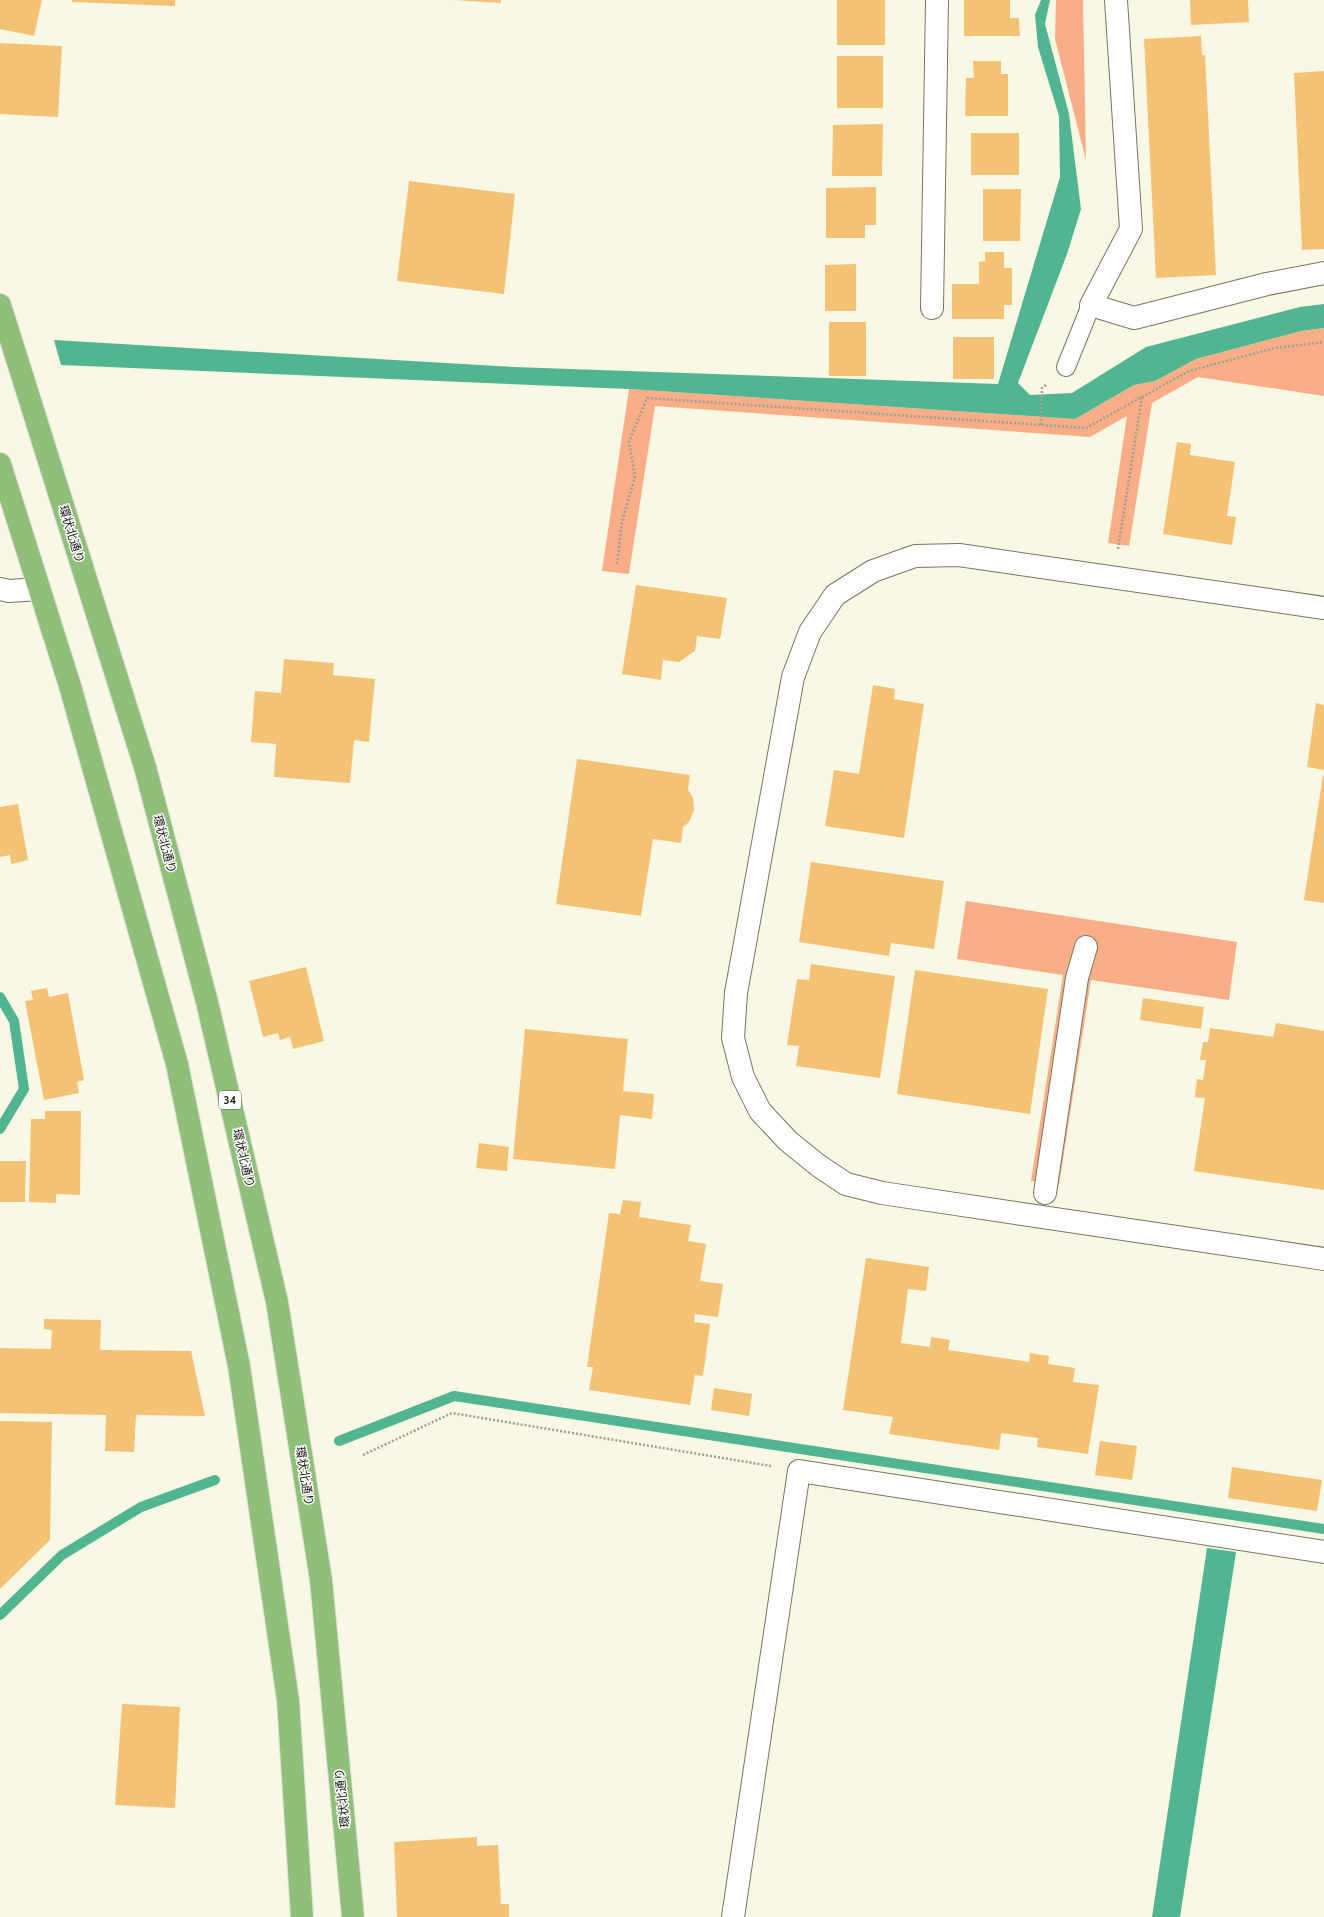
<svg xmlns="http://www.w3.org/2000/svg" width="1324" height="1917" font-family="Cabin,'Noto Sans JP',sans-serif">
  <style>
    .green { fill: #f9ae88 }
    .water { fill: #50b590 }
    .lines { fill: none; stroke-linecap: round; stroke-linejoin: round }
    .stream { stroke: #50b590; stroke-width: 10 }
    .building { fill: #f3c275 }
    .service-casing { stroke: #767665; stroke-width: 20 }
    .pedestrian-casing { stroke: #767665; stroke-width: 24 }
    .minor-casing { stroke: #767665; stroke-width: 24 }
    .trunk-casing { stroke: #dfdfde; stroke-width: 24 }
    .path { stroke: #a0a092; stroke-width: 2.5; stroke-dasharray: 2 2; stroke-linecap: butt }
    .service { stroke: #fff; stroke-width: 18 }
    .pedestrian { stroke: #fff; stroke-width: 22 }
    .minor { stroke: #fff; stroke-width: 22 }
    .trunk { stroke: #90bf7a; stroke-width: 22 }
    .labels { text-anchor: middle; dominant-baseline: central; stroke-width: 3; stroke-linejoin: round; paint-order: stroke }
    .shield { fill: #fff; stroke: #5f5f5a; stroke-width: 1 }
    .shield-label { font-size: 11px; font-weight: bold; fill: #1a1a13 }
    .street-label { font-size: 12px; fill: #1a1a13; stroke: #fff }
  </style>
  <rect width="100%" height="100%" fill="#f8f8e5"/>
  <!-- green -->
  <g class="green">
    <polygon points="1056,0 1083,0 1086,160 1055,39"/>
    <polygon points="1324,328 1324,396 1198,377 1152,403 1129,546 1108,543 1127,416 1090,437 655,406 629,574 602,571 629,389 1075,419 1134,385 1155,381 1196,359 1301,331"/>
    <polygon points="966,901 1237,942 1229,1000 1091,980 1059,1185 1031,1181 1063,975 957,959"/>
  </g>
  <!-- water -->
  <g class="water">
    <polygon points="1041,0 1050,0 1045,24 1069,114 1081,209 1067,254 1018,383 1030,395 1072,393 1146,347 1300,307 1324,304 1324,328 1301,331 1196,359 1155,381 1134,385 1075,419 629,389 61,365 54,340 513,367 998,384 1060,177 1059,116 1038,47 1035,15"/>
    <polygon points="1207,1548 1236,1552 1180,1917 1152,1917"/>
  </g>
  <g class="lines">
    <!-- stream -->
    <g class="stream">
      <polyline points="0,997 14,1021 24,1089 0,1129"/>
      <polyline points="339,1441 454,1396 1324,1529"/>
      <polyline points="0,1615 62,1555 141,1507 215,1480"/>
    </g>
  </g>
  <!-- building -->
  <g class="building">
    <polygon points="0,0 42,0 34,36 0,29"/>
    <polygon points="72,0 175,0 175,6 72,2"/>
    <polygon points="454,0 501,0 501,3"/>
    <rect x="837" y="0" width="48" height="45"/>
    <polygon points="964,0 1010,0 1010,18 1019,18 1020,36 964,36"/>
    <polygon points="1190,0 1248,0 1249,22 1191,25"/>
    <polygon points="1201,36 1202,55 1205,55 1216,275 1156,278 1144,39"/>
    <polygon points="0,43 62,46 58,117 0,114"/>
    <rect x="837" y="56" width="46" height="52"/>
    <polygon points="973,61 1001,61 1001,74 1008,74 1008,116 965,116 966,78 974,78"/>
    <polygon points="1324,71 1324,249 1302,250 1294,73"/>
    <polygon points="883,124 882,176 832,176 833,125"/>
    <rect x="971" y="133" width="48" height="42"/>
    <polygon points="409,181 515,194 504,294 397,281"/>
    <polygon points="876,187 876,225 865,225 865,238 826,238 826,188"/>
    <polygon points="983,189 1021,189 1020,241 983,241"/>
    <polygon points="985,252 1004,252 1004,268 1012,268 1012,305 1004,305 1004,319 952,319 952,284 979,284 979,262 985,261"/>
    <polygon points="856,264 856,311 825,311 825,265"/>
    <rect x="829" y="322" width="37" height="54"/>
    <rect x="953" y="337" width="41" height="42"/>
    <polygon points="1177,442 1191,444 1190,455 1235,462 1227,516 1236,517 1232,545 1163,534"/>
    <polygon points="636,585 727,598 720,639 697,636 695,651 679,662 663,660 661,680 622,674"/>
    <polygon points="284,659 334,663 333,675 375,679 369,742 354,740 350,783 274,777 276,744 251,742 255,691 281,693"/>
    <polygon points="873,685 895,689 894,699 924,704 904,838 825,826 834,770 859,774"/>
    <polygon points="1316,703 1324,705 1324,770 1307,767"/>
    <polygon points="577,759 690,775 688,790 693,798 694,810 689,822 683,827 681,843 653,839 641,916 556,904"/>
    <polygon points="1323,775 1324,776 1324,903 1304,900"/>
    <polygon points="18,804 28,860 11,864 10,855 0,857 0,807"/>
    <polygon points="811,862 944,881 934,949 891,943 889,956 799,942"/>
    <polygon points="811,964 895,976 880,1078 796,1066 799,1046 787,1045 797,979 809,980"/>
    <polygon points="306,967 324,1041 293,1049 290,1037 280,1040 278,1033 263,1037 249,981"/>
    <polygon points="915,970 1048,989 1030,1114 897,1094"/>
    <polygon points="47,988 49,997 68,993 84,1080 77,1082 79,1093 44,1100 25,1001 33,1000 31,991"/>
    <polygon points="1143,998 1204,1007 1201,1029 1140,1020"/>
    <polygon points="1276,1023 1324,1031 1324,1190 1194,1171 1205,1098 1195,1097 1197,1079 1203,1080 1206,1060 1200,1060 1203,1042 1208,1042 1210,1028 1273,1037"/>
    <polygon points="525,1029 628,1039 623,1091 654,1094 652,1119 620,1115 615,1169 513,1159"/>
    <polygon points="45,1111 81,1111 80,1195 56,1194 56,1203 29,1202 31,1119 45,1119"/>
    <polygon points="479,1143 509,1147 507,1171 476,1168"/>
    <polygon points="0,1161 26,1161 25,1202 0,1202"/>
    <polygon points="623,1200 641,1202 639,1217 691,1225 688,1241 706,1244 700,1281 723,1284 718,1317 695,1314 694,1322 710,1324 703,1376 695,1375 690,1405 589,1390 593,1367 587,1367 609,1213 620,1214"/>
    <polygon points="866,1258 929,1267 926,1291 908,1289 901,1343 930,1347 931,1337 950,1340 948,1350 1029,1362 1030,1353 1049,1356 1048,1364 1075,1368 1073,1382 1099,1385 1088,1454 1037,1447 1038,1438 1001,1433 999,1450 889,1434 893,1417 843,1410"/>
    <polygon points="44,1319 101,1320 100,1350 191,1351 205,1416 136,1415 134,1452 105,1451 106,1415 0,1413 0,1348 51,1349 52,1330 44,1329"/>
    <polygon points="714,1388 752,1394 749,1416 711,1410"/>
    <polygon points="0,1421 52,1422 50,1540 0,1589"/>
    <polygon points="1100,1441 1137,1446 1132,1480 1095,1475"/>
    <polygon points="1232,1467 1322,1480 1317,1511 1228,1498"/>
    <polygon points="122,1704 180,1707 175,1808 115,1805"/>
    <polygon points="477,1837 477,1846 498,1845 501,1904 509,1904 509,1917 397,1917 394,1842"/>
  </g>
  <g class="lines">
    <!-- service casing -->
    <g class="service-casing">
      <polyline id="service" points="1066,367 1091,305"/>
    </g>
    <!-- pedestrian casing -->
    <g class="pedestrian-casing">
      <polyline id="pedestrian" points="1045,1193 1077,978 1086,947"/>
    </g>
    <!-- minor casing -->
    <g class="minor-casing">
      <g id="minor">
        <polyline points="1116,0 1131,229 1091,305 1134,318 1267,284 1324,273"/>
        <polyline points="932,308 937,0"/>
        <polyline points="0,589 9,591 39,589"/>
        <polyline points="1324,608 959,555 915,556 873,571 835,595 810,632 793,677 736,993 733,1038 743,1077 760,1111 788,1141 819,1166 846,1184 882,1193 1324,1259"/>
        <polyline points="733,1917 799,1471 1324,1552"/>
      </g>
    </g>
    <!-- trunk casing -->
    <g class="trunk-casing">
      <g id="trunk">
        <polyline points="0,305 145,767 207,1002 277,1302 321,1580 353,1917"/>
        <polyline points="0,464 70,686 177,1064 239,1366 288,1700 302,1917"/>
      </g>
    </g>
    <!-- path -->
    <g class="path">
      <polyline points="1041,425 1042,388 1046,385"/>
      <polyline points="1118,549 1142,397"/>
      <polyline points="617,564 622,521 635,477 629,442 647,398 1086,428 1189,371 1275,348 1324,342"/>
      <polyline points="363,1455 452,1413 771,1466"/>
    </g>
    <!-- service -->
    <use href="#service" class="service"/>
    <!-- pedestrian -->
    <use href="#pedestrian" class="pedestrian"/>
    <!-- minor -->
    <use href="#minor" class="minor"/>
    <!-- trunk -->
    <use href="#trunk" class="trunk"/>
  </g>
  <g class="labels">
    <!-- shield labels -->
    <rect class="shield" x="219" y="1091" width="22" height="18" rx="3"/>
    <g class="shield-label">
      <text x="230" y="1100">34</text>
    </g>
    <!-- street labels -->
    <g class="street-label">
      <text transform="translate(72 534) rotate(73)">環状北通り</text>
      <text transform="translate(165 844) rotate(75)">環状北通り</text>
      <text transform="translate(244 1158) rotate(77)">環状北通り</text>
      <text transform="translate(305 1476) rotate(81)">環状北通り</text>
      <text transform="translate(342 1798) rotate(-96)">環状北通り</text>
    </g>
  </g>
</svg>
